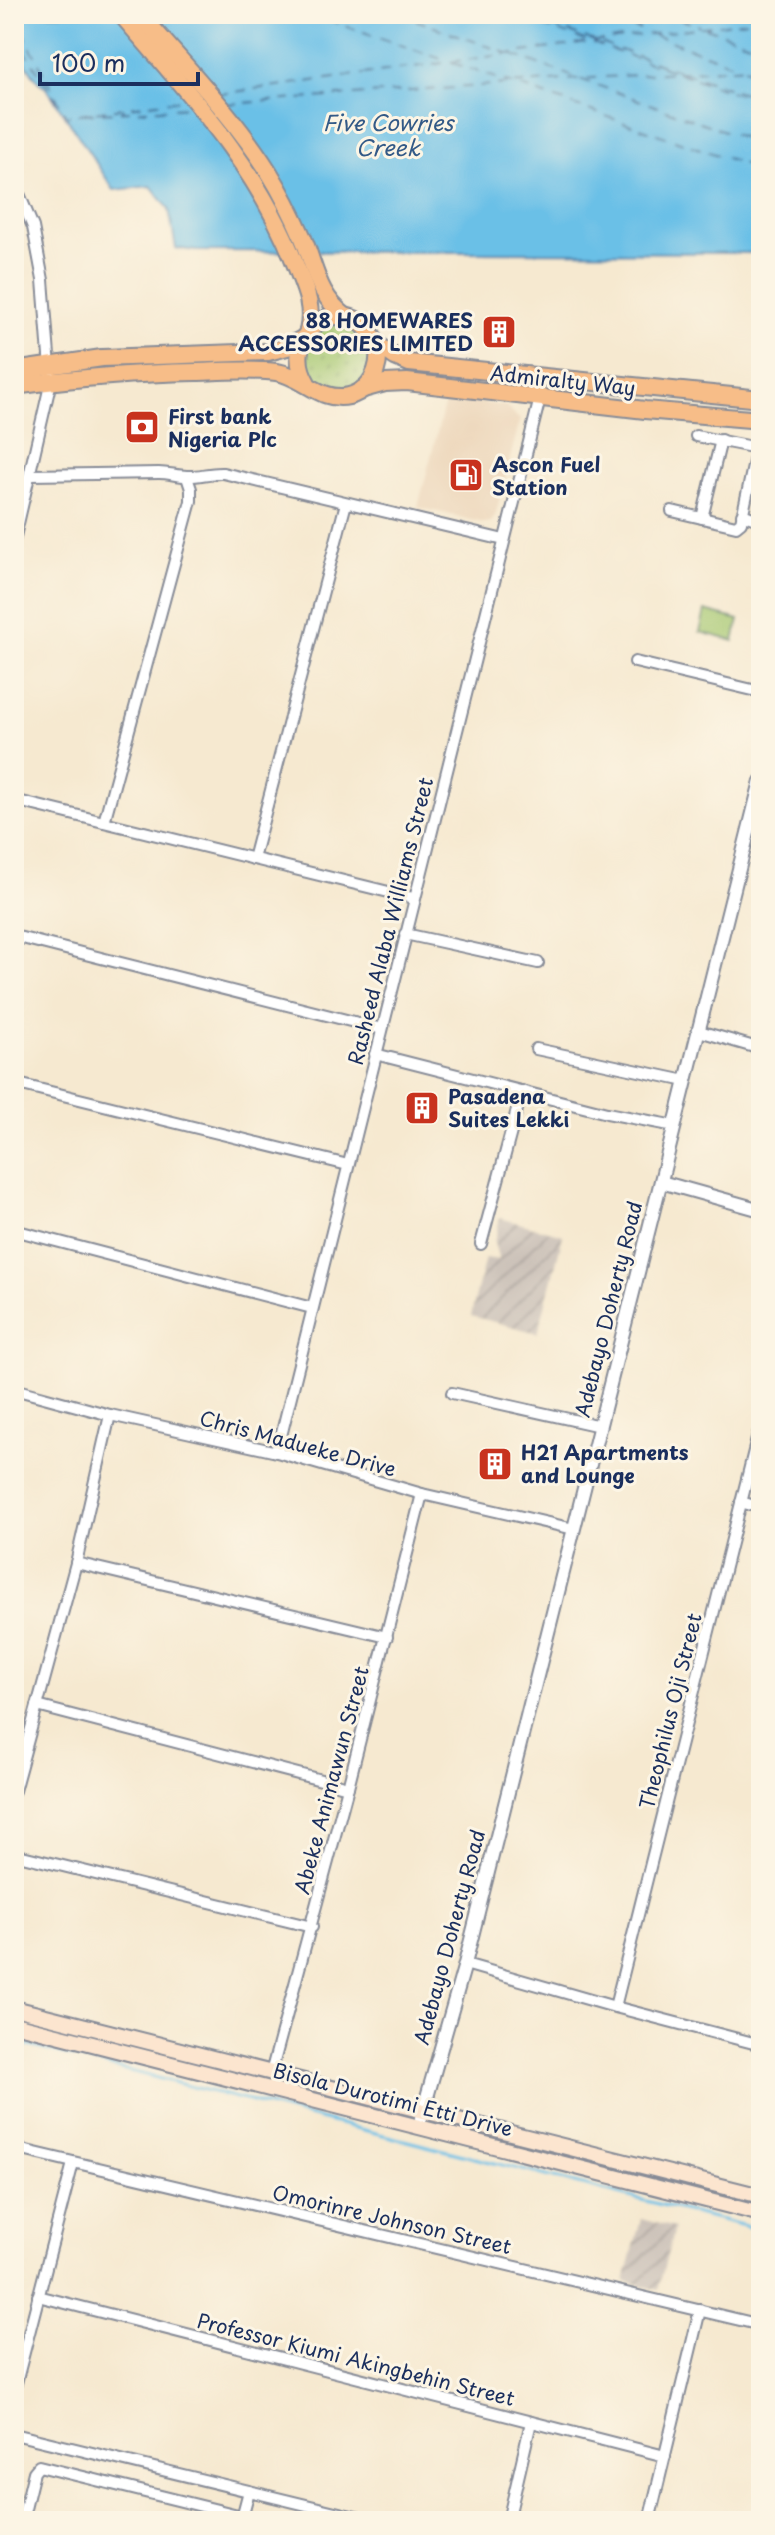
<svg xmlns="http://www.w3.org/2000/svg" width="775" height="2535" font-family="'Playpen Sans',sans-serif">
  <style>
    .built { fill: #edd7bb }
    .industrial { fill: url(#industrial-furrows) }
    .grass { fill: url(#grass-dots); stroke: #607b67; stroke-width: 2 }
    .park { fill: #a5c770; stroke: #607b67; stroke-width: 2 }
    .water { fill: #6ac0e7; stroke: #4278a2; stroke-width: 2 }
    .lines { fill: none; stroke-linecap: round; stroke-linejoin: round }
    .stream { stroke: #6ac0e7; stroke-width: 3 }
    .ferry { stroke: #335a87; stroke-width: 2; stroke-dasharray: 10 8; stroke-linecap: butt }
    .minor-casing { stroke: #888c97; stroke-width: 14 }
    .tertiary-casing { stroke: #888c97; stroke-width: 16 }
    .secondary-casing { stroke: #888c97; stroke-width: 18 }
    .primary-casing { stroke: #888c97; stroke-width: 20 }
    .minor { stroke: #fff; stroke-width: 10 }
    .tertiary { stroke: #fff; stroke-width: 12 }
    .secondary { stroke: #fce5cf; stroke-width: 14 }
    .primary { stroke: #f7bd88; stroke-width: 16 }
    .labels { text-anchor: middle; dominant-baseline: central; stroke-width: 6; stroke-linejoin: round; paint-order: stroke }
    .poi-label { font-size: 20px; font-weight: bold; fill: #1b2f5e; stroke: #fcf5e5; text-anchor: start }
    .street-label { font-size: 20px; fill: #1b2f5e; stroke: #fcf5e5 }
    .water-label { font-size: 22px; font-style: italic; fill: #335a87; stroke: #fcf5e5 }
  </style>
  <defs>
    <pattern id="industrial-furrows" width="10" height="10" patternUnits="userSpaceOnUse" patternTransform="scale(2)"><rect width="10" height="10" fill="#ccc2b9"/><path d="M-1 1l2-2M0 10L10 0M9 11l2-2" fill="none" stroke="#afa7a1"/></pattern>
    <pattern id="grass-dots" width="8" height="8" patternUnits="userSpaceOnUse" patternTransform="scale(2)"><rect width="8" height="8" fill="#a5c770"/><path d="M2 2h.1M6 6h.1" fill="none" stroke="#8dab63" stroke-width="1.8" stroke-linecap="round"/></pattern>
  </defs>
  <rect width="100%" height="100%" fill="#fcf5e5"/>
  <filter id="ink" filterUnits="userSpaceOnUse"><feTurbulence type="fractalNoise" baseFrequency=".0125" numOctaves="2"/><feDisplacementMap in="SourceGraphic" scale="16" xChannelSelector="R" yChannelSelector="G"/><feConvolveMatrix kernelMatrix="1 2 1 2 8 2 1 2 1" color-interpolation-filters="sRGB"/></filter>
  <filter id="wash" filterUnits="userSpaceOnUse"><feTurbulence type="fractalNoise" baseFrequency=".006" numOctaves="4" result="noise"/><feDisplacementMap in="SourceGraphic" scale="32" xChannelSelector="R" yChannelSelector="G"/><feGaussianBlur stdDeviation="1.8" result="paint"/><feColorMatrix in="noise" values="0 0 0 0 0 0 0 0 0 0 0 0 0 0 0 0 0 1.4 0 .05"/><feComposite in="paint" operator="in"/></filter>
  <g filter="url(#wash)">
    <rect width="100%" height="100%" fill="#f6e9d0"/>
    <!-- built -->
    <polygon class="built" points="446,398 506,406 520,420 495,516 491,522 484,523 418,507"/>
    <!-- industrial -->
    <g class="industrial">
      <polygon points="500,1218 563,1235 538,1333 471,1316 485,1258 499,1260 494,1243"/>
      <polygon points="641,2219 674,2228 658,2290 625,2281"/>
    </g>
    <!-- grass -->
    <circle class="grass" cx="339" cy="357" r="33"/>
    <!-- park -->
    <polygon class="park" points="705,611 739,620 734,641 700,632"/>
    <!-- water -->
    <path class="water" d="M14,14H761V253L196,251L176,248L169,209L151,186L114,190L48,90C25,71 14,43 14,14Z"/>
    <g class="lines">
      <!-- stream -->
      <polyline class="stream" points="14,2042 761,2230"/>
      <!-- ferry -->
      <g class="ferry">
        <polyline points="312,14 447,61"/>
        <polyline points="399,14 507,53"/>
        <polyline points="508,14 673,71"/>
        <polyline points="517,14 678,70"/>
        <polyline points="597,14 648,33"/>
        <polyline points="663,14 700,26"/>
        <polyline points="14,15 66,116 185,99"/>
        <polyline points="706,28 761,47"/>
        <polyline points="14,33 57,102"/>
        <polyline points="654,35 738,66"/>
        <polyline points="513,55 761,144"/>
        <polyline points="453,63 761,170"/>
        <polyline points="744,68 761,74"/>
        <polyline points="684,72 761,99"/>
        <polyline points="679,73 761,102"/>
        <polyline points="219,94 761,19"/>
        <polyline points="228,104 761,66"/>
        <polyline points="84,114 189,107"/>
      </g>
    </g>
  </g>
  <g filter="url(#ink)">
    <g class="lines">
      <!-- minor casing -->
      <g class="minor-casing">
        <g id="minor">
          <polyline points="14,182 33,227 43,280 51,381 14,541"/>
          <path d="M31,475L159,473C169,473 177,476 187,476C198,477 211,472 223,473L504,540"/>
          <polyline points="672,511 736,526 741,522 757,448 696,436"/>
          <polyline points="742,514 761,521"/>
          <polyline points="702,518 721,440"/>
          <polyline points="635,662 761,692"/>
          <polyline points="14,800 413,898"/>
          <polyline points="104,822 191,501 191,489 187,477"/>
          <polyline points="253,859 346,503"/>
          <polyline points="405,934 538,963"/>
          <polyline points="14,936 382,1029"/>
          <polyline points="699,1031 761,1049"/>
          <polyline points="536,1049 686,1081"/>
          <polyline points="375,1054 607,1113 675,1126"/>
          <polyline points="14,1083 348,1165"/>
          <polyline points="14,1230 312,1308"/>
          <polyline points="481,1244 522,1091"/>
          <polyline points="14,1389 110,1415 277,1452 422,1494 574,1529"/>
          <polyline points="452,1393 600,1426"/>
          <polyline points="277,1452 540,398"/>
          <polyline points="741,1502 761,1508"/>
          <polyline points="76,1563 387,1637"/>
          <polyline points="37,1706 348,1787"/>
          <polyline points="14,1791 76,1563 110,1415"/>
          <polyline points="14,1854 312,1927"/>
          <polyline points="465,1964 615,2007 761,2045"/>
          <polyline points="615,2007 761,1423"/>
          <polyline points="271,2073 348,1787 422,1494"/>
          <polyline points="14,2148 761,2325"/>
          <polyline points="38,2296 665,2456"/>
          <polyline points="14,2391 73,2163"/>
          <polyline points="14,2434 360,2518 363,2521"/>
          <polyline points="22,2521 34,2472 39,2466 242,2516"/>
          <polyline points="241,2521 249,2491"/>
          <polyline points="508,2521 531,2422"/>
          <polyline points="649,2521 700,2310"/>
        </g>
      </g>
      <!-- tertiary casing -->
      <g class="tertiary-casing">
        <g id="tertiary">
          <polyline points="661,1182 761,1210"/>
          <polyline points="421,2118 465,1964 761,781"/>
        </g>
      </g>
      <!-- secondary casing -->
      <g class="secondary-casing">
        <g id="secondary">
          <polyline points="14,2008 761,2196"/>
          <polyline points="14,2024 761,2214"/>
        </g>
      </g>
      <!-- primary casing -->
      <g class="primary-casing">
        <g id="primary">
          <path d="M121,14C189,94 258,166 296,266C305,289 314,307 308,331"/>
          <path d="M140,14C184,65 233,115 269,172C282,193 293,215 303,238C316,269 317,295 346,317"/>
          <polyline points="377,344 395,357 409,363 761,399"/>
          <polyline points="14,371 102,358 268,352 287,347 302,339"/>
          <path d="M14,386C75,378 135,373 196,372C223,371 249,369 276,372C302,375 321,403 349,396C376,389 387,355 370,332C339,291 278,335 307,383"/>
          <polyline points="363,389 385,383 407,382 645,410 761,420"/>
        </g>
      </g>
      <!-- minor -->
      <use href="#minor" class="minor"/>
      <!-- tertiary -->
      <use href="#tertiary" class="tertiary"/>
      <!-- secondary -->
      <use href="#secondary" class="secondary"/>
      <!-- primary -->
      <use href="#primary" class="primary"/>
    </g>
  </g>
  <!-- icons -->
  <defs>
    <g id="building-square" transform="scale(1.8)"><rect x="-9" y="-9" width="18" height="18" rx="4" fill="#c8321e" stroke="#fcf5e5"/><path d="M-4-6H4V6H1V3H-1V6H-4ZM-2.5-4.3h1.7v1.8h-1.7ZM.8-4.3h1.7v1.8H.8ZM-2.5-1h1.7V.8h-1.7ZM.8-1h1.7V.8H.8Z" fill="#fff"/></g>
    <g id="bank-square" transform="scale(1.8)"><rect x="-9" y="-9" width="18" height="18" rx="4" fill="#c8321e" stroke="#fcf5e5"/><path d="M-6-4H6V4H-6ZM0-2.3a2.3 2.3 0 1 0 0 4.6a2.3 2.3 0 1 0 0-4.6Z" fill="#fff"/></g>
    <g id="fuel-square" transform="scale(1.8)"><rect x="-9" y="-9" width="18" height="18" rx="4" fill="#c8321e" stroke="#fcf5e5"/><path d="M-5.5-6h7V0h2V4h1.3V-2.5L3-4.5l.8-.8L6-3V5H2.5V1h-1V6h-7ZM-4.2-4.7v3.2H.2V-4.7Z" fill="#fff"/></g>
  </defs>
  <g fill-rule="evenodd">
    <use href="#building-square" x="499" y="332"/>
    <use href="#bank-square" x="142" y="427"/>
    <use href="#fuel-square" x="466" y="475"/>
    <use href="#building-square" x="422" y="1108"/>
    <use href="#building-square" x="495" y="1464"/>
  </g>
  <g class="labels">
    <!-- poi labels -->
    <g class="poi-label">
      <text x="473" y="320" text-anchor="end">88 HOMEWARES<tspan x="473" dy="23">ACCESSORIES LIMITED</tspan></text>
      <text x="168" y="416">First bank<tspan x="168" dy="23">Nigeria Plc</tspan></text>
      <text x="492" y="464">Ascon Fuel<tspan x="492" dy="23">Station</tspan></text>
      <text x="448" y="1096">Pasadena<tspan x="448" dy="23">Suites Lekki</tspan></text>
      <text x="521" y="1452">H21 Apartments<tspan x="521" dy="23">and Lounge</tspan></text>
    </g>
    <!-- street labels -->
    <g class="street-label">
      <text transform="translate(563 380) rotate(6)">Admiralty Way</text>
      <text transform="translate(390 921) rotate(-76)">Rasheed Alaba Williams Street</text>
      <text transform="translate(608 1309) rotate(-76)">Adebayo Doherty Road</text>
      <text transform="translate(298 1443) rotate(15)">Chris Madueke Drive</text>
      <text transform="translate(670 1711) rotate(-76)">Theophilus Oji Street</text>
      <text transform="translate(331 1780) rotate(-75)">Abeke Animawun Street</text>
      <text transform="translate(449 1937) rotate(-75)">Adebayo Doherty Road</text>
      <text transform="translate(393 2099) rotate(14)">Bisola Durotimi Etti Drive</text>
      <text transform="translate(392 2219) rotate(13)">Omorinre Johnson Street</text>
      <text transform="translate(356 2359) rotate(14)">Professor Kiumi Akingbehin Street</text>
    </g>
    <!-- water labels -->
    <g class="water-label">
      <text x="388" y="121">Five Cowries<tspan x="388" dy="25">Creek</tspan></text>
    </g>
  </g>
  <!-- margin -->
  <rect width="775" height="2535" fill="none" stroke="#fcf5e5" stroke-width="48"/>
  <!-- scale -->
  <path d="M40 72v12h158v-12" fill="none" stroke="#1b2f5e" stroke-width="4"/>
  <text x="52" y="72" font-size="24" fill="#1b2f5e" stroke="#fcf5e5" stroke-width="6" paint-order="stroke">100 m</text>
</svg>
